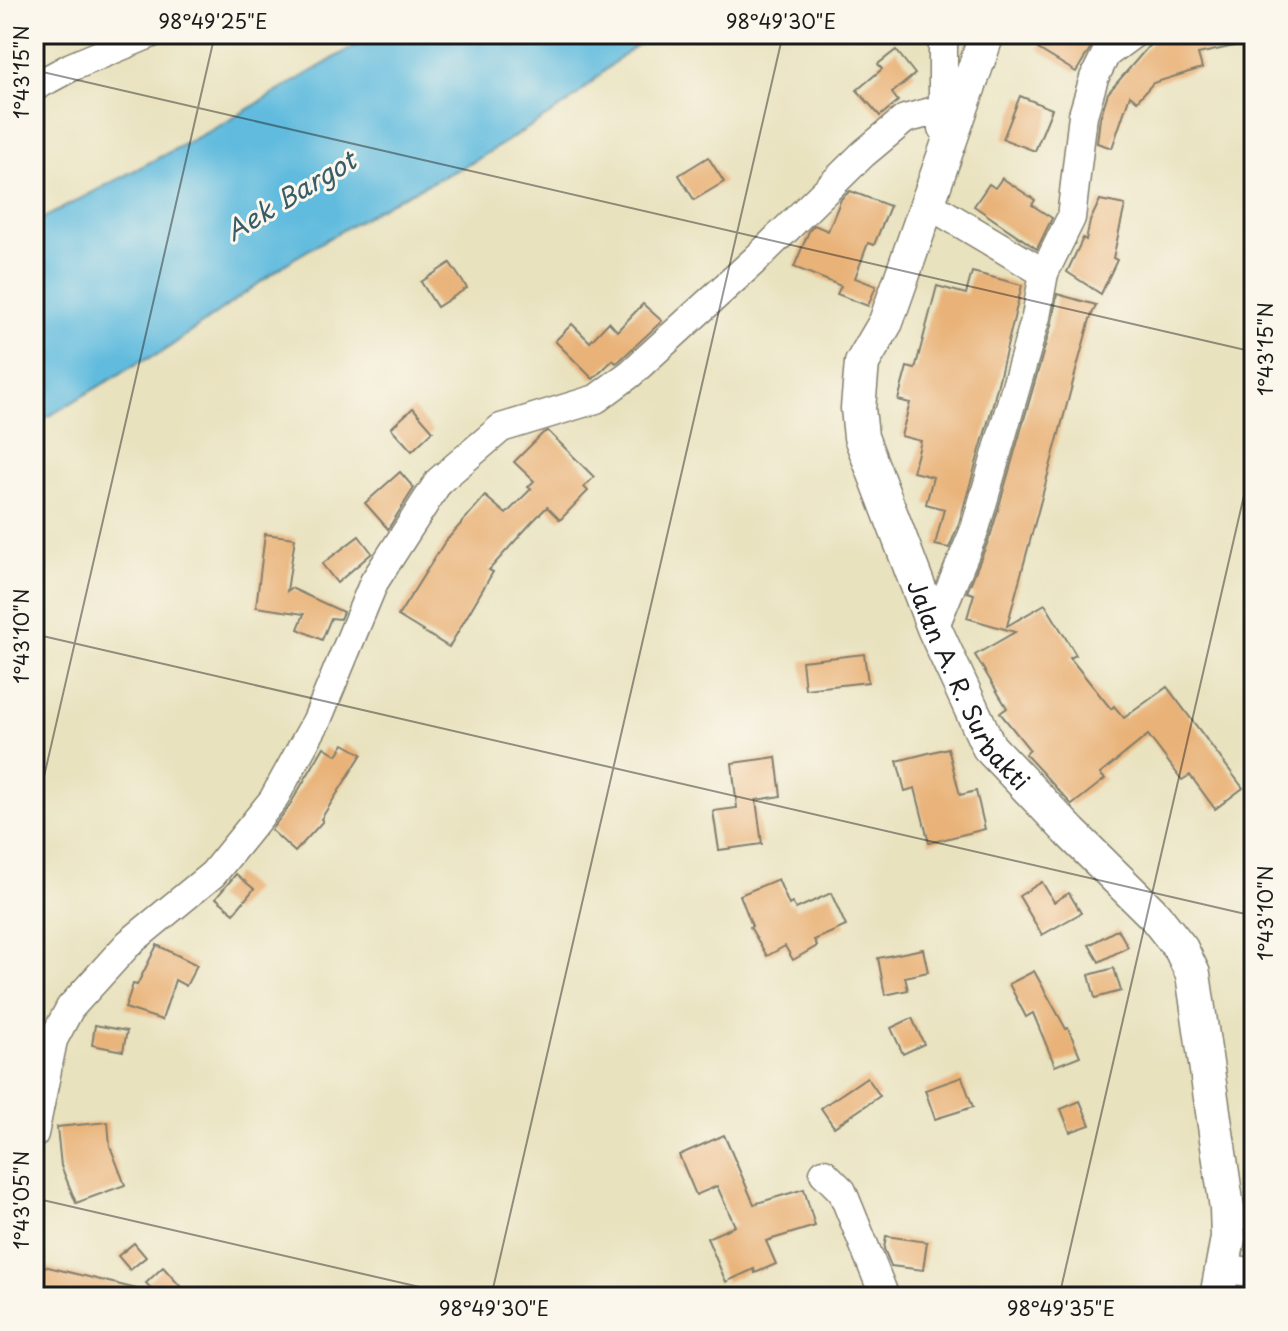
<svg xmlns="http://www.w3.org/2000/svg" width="1288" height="1331" font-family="'Playpen Sans',sans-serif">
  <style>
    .water { fill: #60bbde; stroke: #3e6c7d; stroke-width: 2 }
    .building { fill: #e9b278 }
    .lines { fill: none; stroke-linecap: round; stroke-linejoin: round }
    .minor-casing { stroke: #827f6e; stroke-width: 31 }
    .major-casing { stroke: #827f6e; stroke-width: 37 }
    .minor { stroke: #fff; stroke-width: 28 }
    .major { stroke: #fff; stroke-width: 34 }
    .ticks { fill: none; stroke: #1c1c1c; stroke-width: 2; stroke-opacity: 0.45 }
    .labels { text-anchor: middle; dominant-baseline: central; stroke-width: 6; stroke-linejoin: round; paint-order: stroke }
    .street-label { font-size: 24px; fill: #1c1c1c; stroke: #fbf7ec }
    .water-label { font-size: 26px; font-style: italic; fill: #375c6a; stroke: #fbf7ec }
    .neatline { fill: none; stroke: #1c1c1c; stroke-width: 3 }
    .ticks-label { font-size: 20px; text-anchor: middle; fill: #1c1c1c }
  </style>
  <rect width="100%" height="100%" fill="#fbf7ec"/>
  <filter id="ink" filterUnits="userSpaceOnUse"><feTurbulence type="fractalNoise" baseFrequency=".0125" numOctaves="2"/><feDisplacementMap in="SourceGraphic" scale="16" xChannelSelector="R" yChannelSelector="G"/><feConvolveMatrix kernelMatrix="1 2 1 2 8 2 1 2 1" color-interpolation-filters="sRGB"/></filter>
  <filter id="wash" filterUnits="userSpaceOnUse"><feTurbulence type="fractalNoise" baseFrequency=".006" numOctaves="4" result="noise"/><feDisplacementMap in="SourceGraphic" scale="32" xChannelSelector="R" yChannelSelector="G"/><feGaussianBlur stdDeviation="1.8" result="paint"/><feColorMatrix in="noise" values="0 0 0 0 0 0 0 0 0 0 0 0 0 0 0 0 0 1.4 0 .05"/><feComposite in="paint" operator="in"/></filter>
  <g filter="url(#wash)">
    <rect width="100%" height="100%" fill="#e9e2bf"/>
    <!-- water -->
    <polygon class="water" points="375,34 653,34 618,59 567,104 473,162 391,202 293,259 161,353 140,362 34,425 34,223 221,125"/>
    <g id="blocks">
      <!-- building -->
      <g class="building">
        <polygon points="1047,34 1099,34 1076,72 1038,49"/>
        <polygon points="1159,34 1251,34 1252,42 1198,54 1202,68 1153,83 1137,101 1130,95 1112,148 1097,143 1100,118 1108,93"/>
        <polygon points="896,50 915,74 892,93 898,101 880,116 857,90 882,69 878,64"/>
        <polygon points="1020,96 1052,109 1035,151 1003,139"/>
        <polygon points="708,157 724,182 694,200 679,175"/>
        <polygon points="1002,178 1035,200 1032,205 1052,218 1037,249 974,206 989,184 995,188"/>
        <polygon points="850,191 890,206 874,245 868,243 855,278 876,286 868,306 837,294 841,286 794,267 809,231 814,225 828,231 841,199"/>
        <polygon points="1100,200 1125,205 1113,258 1117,260 1101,294 1067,272 1083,238 1086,240 1090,221"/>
        <polygon points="450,263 467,288 437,307 421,282"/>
        <polygon points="972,272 1022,285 992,408 959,523 949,548 935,545 944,509 926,504 933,477 913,472 921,441 901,436 910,403 898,400 907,367 915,369 937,286 966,294"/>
        <polygon points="1057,294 1096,305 1090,319 1007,626 1045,604 1076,655 1070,658 1111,709 1114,706 1124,718 1167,687 1243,788 1215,809 1190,775 1182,780 1148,735 1100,774 1105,779 1072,805 1025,754 1030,750 1000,713 1007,708 975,655 1015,632 967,618 974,594 967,592 991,534 1052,322"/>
        <polygon points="643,304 662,321 619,361 616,363 613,360 593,379 555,341 572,324 590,342 609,322 617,331"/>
        <polygon points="413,408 433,431 412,451 391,428"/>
        <polygon points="548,431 594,477 584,487 588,491 560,520 547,507 533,521 489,570 493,572 449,647 398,616 444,543 485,496 506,514 531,489 528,487 534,481 514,462 543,433"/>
        <polygon points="400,472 414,488 388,529 365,503"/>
        <polygon points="265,534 295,538 287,591 291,588 343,612 340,619 331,618 322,640 298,629 304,614 256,607"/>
        <polygon points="359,536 372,553 337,583 322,564"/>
        <polygon points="864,654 868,682 805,689 802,661"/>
        <polygon points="344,744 362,754 321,819 323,821 295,852 271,830 288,808 324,747 337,755"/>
        <polygon points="948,748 960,795 976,791 985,829 929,843 915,788 905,791 897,761"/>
        <polygon points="776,757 781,796 756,800 762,844 719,850 713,811 737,808 732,763"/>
        <polygon points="236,874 254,889 234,913 216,898"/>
        <polygon points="778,879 789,905 792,903 796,909 831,893 846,926 814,940 817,946 793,960 785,946 767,956 750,927 752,926 740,895"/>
        <polygon points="1042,882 1054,902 1069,893 1081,913 1042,935 1019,896"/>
        <polygon points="1118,929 1128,947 1099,962 1089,945"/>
        <polygon points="157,945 197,965 186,986 175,980 162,1020 125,1008 133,984 137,985"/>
        <polygon points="923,949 928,972 905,977 908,990 885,995 878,958"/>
        <polygon points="1114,968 1121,991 1095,998 1089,975"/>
        <polygon points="1034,971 1066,1029 1068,1028 1080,1056 1055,1066 1033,1013 1026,1017 1009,984"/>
        <polygon points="912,1018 924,1044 903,1054 891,1028"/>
        <polygon points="95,1025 127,1031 123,1051 92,1045"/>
        <polygon points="867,1077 880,1096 834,1127 821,1108"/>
        <polygon points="962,1077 973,1107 935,1119 925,1090"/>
        <polygon points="1080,1101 1090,1125 1070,1132 1061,1109"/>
        <polygon points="108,1122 110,1146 125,1185 76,1203 61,1166 57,1127"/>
        <polygon points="724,1135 754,1204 804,1189 815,1226 766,1241 776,1264 755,1273 754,1269 726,1282 707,1238 735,1226 717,1186 696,1195 679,1155"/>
        <polygon points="886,1236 927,1242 923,1270 891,1266 884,1249"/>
        <polygon points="134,1243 146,1257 130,1270 118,1256"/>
        <polygon points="44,1266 141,1290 140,1297 36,1297"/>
        <polygon points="163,1267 180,1286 169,1297 159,1297 146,1283"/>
      </g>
    </g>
  </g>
  <g filter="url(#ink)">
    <use href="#blocks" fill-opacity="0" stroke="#827f6e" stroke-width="2"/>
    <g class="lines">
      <!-- minor casing -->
      <g class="minor-casing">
        <g id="minor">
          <polyline points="938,34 943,44 943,128"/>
          <polyline points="34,87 71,67 150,34"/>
          <polyline points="928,204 1044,273"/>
          <polyline points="934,628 975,529 1036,317 1044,273 1071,218 1083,115 1094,78 1106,54 1133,34"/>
          <polyline points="34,1134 53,1040 70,1008 129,943 213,874 273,800 317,720 374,582 439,481 501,428 596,399 630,374 755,260 863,154 905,119 942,109"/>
          <polyline points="824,1173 842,1191 885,1297"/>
          <polyline points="1223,1269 1254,1272"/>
        </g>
      </g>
      <!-- major casing -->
      <g class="major-casing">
        <g id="major">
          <path id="s1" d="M987,34L886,322L862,363L858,408L861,437L934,628L989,747L1071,833L1154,915L1181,949L1193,974L1227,1208L1228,1238L1217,1297"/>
        </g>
      </g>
      <!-- minor -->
      <use href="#minor" class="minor"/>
      <!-- major -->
      <use href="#major" class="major"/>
    </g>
  </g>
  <!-- ticks -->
  <path class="ticks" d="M34,70L1254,352M34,634L1254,916M34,820L215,34M34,1198L463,1297M491,1297L783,34M1059,1297L1254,452"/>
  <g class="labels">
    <!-- street labels -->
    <g class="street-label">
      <text stroke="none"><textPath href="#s1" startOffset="698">Jalan A. R. Surbakti</textPath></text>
    </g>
    <!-- water labels -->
    <g class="water-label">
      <text transform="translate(290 195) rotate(-31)">Aek Bargot</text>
    </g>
  </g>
  <!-- margin -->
  <rect width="1288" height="1331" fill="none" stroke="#fbf7ec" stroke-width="88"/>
  <rect x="44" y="44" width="1200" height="1243" class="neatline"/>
  <g class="ticks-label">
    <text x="213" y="29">98°49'25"E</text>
    <text x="781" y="29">98°49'30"E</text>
    <text transform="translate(22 72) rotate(-90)" y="7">1°43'15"N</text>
    <text transform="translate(1266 349) rotate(-90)" y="7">1°43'15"N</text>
    <text transform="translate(22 636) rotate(-90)" y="7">1°43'10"N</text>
    <text transform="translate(1266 913) rotate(-90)" y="7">1°43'10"N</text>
    <text transform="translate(22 1200) rotate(-90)" y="7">1°43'05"N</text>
    <text x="494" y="1316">98°49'30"E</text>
    <text x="1061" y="1316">98°49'35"E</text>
  </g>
</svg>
